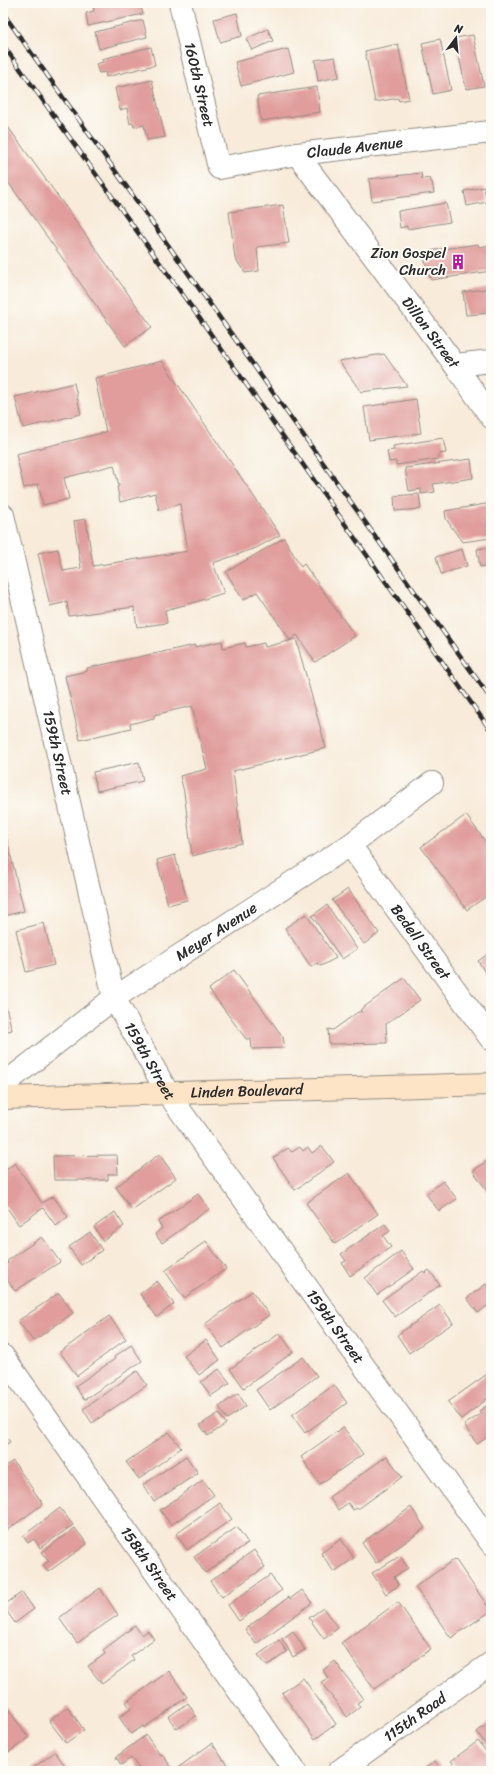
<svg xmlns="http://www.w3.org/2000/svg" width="494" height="1774" font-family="Sriracha,sans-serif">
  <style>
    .building { fill: #e09d9b }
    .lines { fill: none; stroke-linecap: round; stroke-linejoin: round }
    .street-casing { stroke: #928b82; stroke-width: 24 }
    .secondary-casing { stroke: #928b82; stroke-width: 24 }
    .street { stroke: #fff; stroke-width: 22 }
    .secondary { stroke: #fee4c6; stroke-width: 22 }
    .rail-casing { stroke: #2b2b2b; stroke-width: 4.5 }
    .rail { stroke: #fdfcf7; stroke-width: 3; stroke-dasharray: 9; stroke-linecap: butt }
    .labels { text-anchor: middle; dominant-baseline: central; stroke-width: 4; stroke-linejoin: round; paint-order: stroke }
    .street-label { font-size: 15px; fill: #2b2b2b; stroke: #fdfcf7 }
    .poi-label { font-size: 15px; fill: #2b2b2b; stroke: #fdfcf7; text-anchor: end }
  </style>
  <rect width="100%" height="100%" fill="#fdfcf7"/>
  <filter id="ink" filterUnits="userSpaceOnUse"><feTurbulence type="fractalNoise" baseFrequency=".025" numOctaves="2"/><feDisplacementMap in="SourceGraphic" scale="8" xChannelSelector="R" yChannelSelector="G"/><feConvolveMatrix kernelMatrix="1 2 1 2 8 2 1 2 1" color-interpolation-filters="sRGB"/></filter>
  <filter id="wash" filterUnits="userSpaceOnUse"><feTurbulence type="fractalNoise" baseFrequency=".012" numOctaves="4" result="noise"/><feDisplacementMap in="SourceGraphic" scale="16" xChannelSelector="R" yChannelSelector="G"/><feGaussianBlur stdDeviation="0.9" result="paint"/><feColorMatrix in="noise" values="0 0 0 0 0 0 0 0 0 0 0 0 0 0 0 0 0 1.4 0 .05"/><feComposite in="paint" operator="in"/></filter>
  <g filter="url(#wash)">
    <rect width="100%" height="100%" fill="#f8ebda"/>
    <g id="blocks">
      <!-- building -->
      <g class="building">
        <polygon points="102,3 140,3 143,14 88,26 86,13 94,11 93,5"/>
        <polygon points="237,13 242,36 220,42 214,19"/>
        <polygon points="143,20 147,37 99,49 95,32"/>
        <polygon points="268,29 273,41 252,50 246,39"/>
        <polygon points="473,35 484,86 466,89 455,38"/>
        <polygon points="440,39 451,90 433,94 422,43"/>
        <polygon points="398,44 409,99 399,101 398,98 375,102 365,51"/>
        <polygon points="151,47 155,65 106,77 105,72 99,73 96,64 103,62 102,59"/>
        <polygon points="288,49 294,72 241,86 235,62"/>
        <polygon points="335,57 339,77 318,81 315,60"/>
        <polygon points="152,80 165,137 147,140 144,125 134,127 133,123 130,124 127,108 120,110 115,88"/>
        <polygon points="317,87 320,112 261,121 257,96"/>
        <polygon points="3,120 152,327 125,346 3,175"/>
        <polygon points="421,173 422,179 430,178 431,182 432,182 434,193 372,201 369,179"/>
        <polygon points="484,187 487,202 467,206 464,191"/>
        <polygon points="446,203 450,222 407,229 407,226 400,228 398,211"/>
        <polygon points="283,205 289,243 257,247 259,271 245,273 235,258 229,212"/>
        <polygon points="478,244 479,247 491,245 491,271 431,280 422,252"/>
        <polygon points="491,288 491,313 466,315 463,292"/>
        <polygon points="384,354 407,386 361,392 339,361"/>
        <polygon points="162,361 280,535 256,548 213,563 224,593 192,603 165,610 167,623 137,627 134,607 69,616 67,602 50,606 38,553 58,549 63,571 81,568 74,521 86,519 93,566 188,551 180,504 159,510 155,493 120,502 117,487 119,486 114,465 64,478 69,499 43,505 38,484 24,488 16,454 106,432 95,378"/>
        <polygon points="74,383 81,414 23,428 15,397"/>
        <polygon points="416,399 421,433 369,440 364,407"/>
        <polygon points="443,438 446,453 438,454 439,459 396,465 396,461 389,462 387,451 394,450 393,446"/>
        <polygon points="471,459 473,478 433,484 435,492 421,494 421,489 409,491 405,468"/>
        <polygon points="419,494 421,509 395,511 394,496"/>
        <polygon points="491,503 491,538 462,542 446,519 445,511"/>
        <polygon points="284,538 301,567 304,564 355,636 315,662 297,635 290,640 257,592 243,600 226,572"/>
        <polygon points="491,547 491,565 480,567 477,549"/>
        <polygon points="462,549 467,566 441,574 436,557"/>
        <polygon points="296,639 326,748 233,771 242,843 192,856 184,792 180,776 207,769 192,706 154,715 154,718 130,724 131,728 80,740 65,676 87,671 87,668 195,645 195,647 222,641 223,648 245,643 246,647 264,643 265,647"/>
        <polygon points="139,762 143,781 97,791 93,772"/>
        <polygon points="466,815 491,849 491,893 467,910 421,847"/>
        <polygon points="3,823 24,911 3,916"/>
        <polygon points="175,855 187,900 168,905 157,860"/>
        <polygon points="348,889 379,933 364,944 332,900"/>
        <polygon points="327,905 357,949 342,959 312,916"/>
        <polygon points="306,914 336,958 321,966 317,963 311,967 285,928"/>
        <polygon points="44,923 54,965 26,972 16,930"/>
        <polygon points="491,952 491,975 488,977 478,961"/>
        <polygon points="234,970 283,1037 285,1048 252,1049 251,1039 246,1039 209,989"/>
        <polygon points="404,978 420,1000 386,1024 387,1043 329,1044 328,1029 333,1030 358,1012 362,1012 360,1010"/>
        <polygon points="3,996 12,1030 3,1032"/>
        <polygon points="322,1146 334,1162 295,1190 273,1158 288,1148 292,1152 300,1147 303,1151 308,1147 312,1153"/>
        <polygon points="159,1154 176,1178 132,1210 116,1187"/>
        <polygon points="117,1155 118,1174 108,1174 108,1180 54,1180 53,1156"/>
        <polygon points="491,1158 491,1190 488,1192 473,1171"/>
        <polygon points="15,1163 42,1203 53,1196 68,1217 56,1226 43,1208 19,1225 3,1202 3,1172"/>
        <polygon points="349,1173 378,1214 335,1244 306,1203"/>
        <polygon points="443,1181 457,1199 439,1211 426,1194"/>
        <polygon points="198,1194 209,1209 162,1243 155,1234 162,1228 158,1222"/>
        <polygon points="115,1212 124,1226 103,1241 94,1227"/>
        <polygon points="385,1224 390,1231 383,1236 391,1247 350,1276 342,1263 346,1261 341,1254"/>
        <polygon points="90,1232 102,1250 81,1265 69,1247"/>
        <polygon points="42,1237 60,1262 15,1291 3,1274 3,1266 8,1263 7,1261"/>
        <polygon points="206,1241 226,1269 184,1298 165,1271"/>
        <polygon points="401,1251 414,1269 377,1295 365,1278"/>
        <polygon points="429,1270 440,1285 395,1317 382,1300 423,1271 425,1273"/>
        <polygon points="157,1281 174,1304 157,1317 140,1294"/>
        <polygon points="486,1284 491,1290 491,1303 478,1313 467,1298"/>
        <polygon points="252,1291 269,1315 223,1348 205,1324"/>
        <polygon points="59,1293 73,1313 33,1341 18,1321"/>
        <polygon points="440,1305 453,1323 409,1353 397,1335"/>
        <polygon points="109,1316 126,1339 77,1376 60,1352"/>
        <polygon points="280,1333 293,1352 244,1388 230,1369"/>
        <polygon points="206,1340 220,1360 199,1375 184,1356"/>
        <polygon points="131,1345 142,1361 84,1400 75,1386 115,1359 114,1357"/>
        <polygon points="303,1357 317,1376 270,1410 256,1390"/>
        <polygon points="219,1369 230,1383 211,1396 201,1382"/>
        <polygon points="137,1371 147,1385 92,1423 83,1409"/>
        <polygon points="490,1372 491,1396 461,1419 448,1402"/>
        <polygon points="334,1385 347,1403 305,1433 292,1415"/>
        <polygon points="238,1393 246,1406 227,1419 219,1407"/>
        <polygon points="491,1403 491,1435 477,1444 464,1425 481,1414 479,1411"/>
        <polygon points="219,1413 226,1424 208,1436 200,1425"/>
        <polygon points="343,1427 363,1454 320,1484 301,1457"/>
        <polygon points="3,1432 10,1442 3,1446"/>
        <polygon points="169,1432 181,1448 139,1479 126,1462"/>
        <polygon points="186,1456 198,1473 154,1502 143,1485"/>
        <polygon points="387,1456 402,1477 358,1509 357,1508 353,1510 348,1503 338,1510 329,1497"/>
        <polygon points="13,1461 43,1504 3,1533 3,1468"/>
        <polygon points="203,1480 214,1495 171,1525 160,1510"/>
        <polygon points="220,1503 232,1519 187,1550 176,1534"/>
        <polygon points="411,1507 425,1528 376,1563 362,1543"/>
        <polygon points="60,1508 73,1525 40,1548 34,1539 28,1543 23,1536"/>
        <polygon points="237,1527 248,1543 205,1573 194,1557"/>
        <polygon points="75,1528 87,1544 48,1572 43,1565 49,1561 42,1552"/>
        <polygon points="341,1539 354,1558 334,1572 321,1553"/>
        <polygon points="254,1550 265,1567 222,1597 210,1581"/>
        <polygon points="400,1556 408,1568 394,1577 399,1585 386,1594 372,1573"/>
        <polygon points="455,1559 491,1611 451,1638 415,1587"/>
        <polygon points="270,1575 282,1590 239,1621 228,1605"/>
        <polygon points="100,1588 118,1615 77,1643 59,1618"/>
        <polygon points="302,1590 312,1603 256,1644 245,1629 289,1597 290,1599"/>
        <polygon points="22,1592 34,1609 15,1623 3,1606"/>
        <polygon points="398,1602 431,1649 374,1689 341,1643"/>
        <polygon points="323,1608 338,1628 324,1639 309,1618"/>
        <polygon points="135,1626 142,1635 148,1631 154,1639 131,1656 134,1660 102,1684 88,1666 105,1654 103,1650"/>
        <polygon points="293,1631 305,1650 293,1657 282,1639"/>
        <polygon points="279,1640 287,1652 267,1666 258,1655"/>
        <polygon points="335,1661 363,1699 357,1703 360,1707 347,1717 321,1682 328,1678 323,1670"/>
        <polygon points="169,1671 187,1697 144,1728 143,1726 131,1734 119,1717 131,1709 126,1702"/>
        <polygon points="303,1678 336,1724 315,1739 282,1693"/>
        <polygon points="3,1702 29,1738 3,1756"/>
        <polygon points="188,1703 196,1716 177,1729 168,1717"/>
        <polygon points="68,1707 84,1730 66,1743 49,1721"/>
        <polygon points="491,1721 491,1751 477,1732"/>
        <polygon points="146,1735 160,1755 162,1754 174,1771 141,1771 131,1758 121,1765 116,1757"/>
        <polygon points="478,1741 491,1758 491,1771 459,1771 451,1761"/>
        <polygon points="212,1743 231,1771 182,1771 179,1767"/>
        <polygon points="55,1752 69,1771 29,1771"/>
        <polygon points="435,1761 443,1771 421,1771"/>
      </g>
    </g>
  </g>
  <g filter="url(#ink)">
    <use href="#blocks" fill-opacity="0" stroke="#928b82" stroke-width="1"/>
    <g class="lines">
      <!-- street casing -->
      <g class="street-casing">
        <g id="street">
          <path id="s1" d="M180,3L219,168L297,154L491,132"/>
          <path id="s2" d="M297,154L455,365L491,417"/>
          <polyline points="455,365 491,361"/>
          <path id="s3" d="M3,515L114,998L169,1095L491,1543"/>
          <path id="s4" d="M350,845L491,1039"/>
          <path id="s5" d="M3,1085L114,998L350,845L432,783"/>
          <path id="s6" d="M3,1356L295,1771"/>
          <path id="s7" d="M339,1771L491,1663"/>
        </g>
      </g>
      <!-- secondary casing -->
      <g class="secondary-casing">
        <g id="secondary">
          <path id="s8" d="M3,1098L491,1084"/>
        </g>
      </g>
      <!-- street -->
      <use href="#street" class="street"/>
      <!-- secondary -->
      <use href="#secondary" class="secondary"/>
      <!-- rail casing -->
      <g class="rail-casing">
        <g id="rail">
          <polyline points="3,13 491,699"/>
          <polyline points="3,45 203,323 491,731"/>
        </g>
      </g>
      <!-- rail -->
      <use href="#rail" class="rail"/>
    </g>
  </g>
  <!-- icons -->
  <defs>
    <g id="building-bare" transform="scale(1.2)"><path d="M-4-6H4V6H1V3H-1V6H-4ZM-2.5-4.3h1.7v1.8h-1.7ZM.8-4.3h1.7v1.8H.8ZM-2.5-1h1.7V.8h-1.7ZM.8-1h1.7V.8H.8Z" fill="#b5179e" stroke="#fdfcf7" stroke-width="2.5" paint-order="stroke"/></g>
  </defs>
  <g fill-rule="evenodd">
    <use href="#building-bare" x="458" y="262"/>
  </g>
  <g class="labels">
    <!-- street labels -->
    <g class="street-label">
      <text stroke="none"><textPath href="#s1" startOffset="84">160th Street</textPath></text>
      <text stroke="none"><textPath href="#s1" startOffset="307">Claude Avenue</textPath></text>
      <text stroke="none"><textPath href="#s2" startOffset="223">Dillon Street</textPath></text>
      <text stroke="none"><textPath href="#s3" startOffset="244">159th Street</textPath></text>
      <text stroke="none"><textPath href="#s5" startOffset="263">Meyer Avenue</textPath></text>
      <text stroke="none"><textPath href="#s4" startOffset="120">Bedell Street</textPath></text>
      <text stroke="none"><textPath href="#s3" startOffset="568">159th Street</textPath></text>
      <text stroke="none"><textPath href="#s8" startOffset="244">Linden Boulevard</textPath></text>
      <text stroke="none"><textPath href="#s3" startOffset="892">159th Street</textPath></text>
      <text stroke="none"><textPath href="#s6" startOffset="254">158th Street</textPath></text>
      <text stroke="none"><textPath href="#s7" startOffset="93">115th Road</textPath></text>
    </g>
    <!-- poi labels -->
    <g class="poi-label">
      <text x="446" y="253">Zion Gospel<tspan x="446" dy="17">Church</tspan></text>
    </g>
  </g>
  <!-- margin -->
  <rect width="494" height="1774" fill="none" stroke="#fdfcf7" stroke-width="16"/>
  <!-- north arrow -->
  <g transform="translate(456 38) rotate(16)" stroke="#fdfcf7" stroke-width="3" paint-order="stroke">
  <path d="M0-3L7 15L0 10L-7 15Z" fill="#2b2b2b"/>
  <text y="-6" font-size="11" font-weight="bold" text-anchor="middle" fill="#2b2b2b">N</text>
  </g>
</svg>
